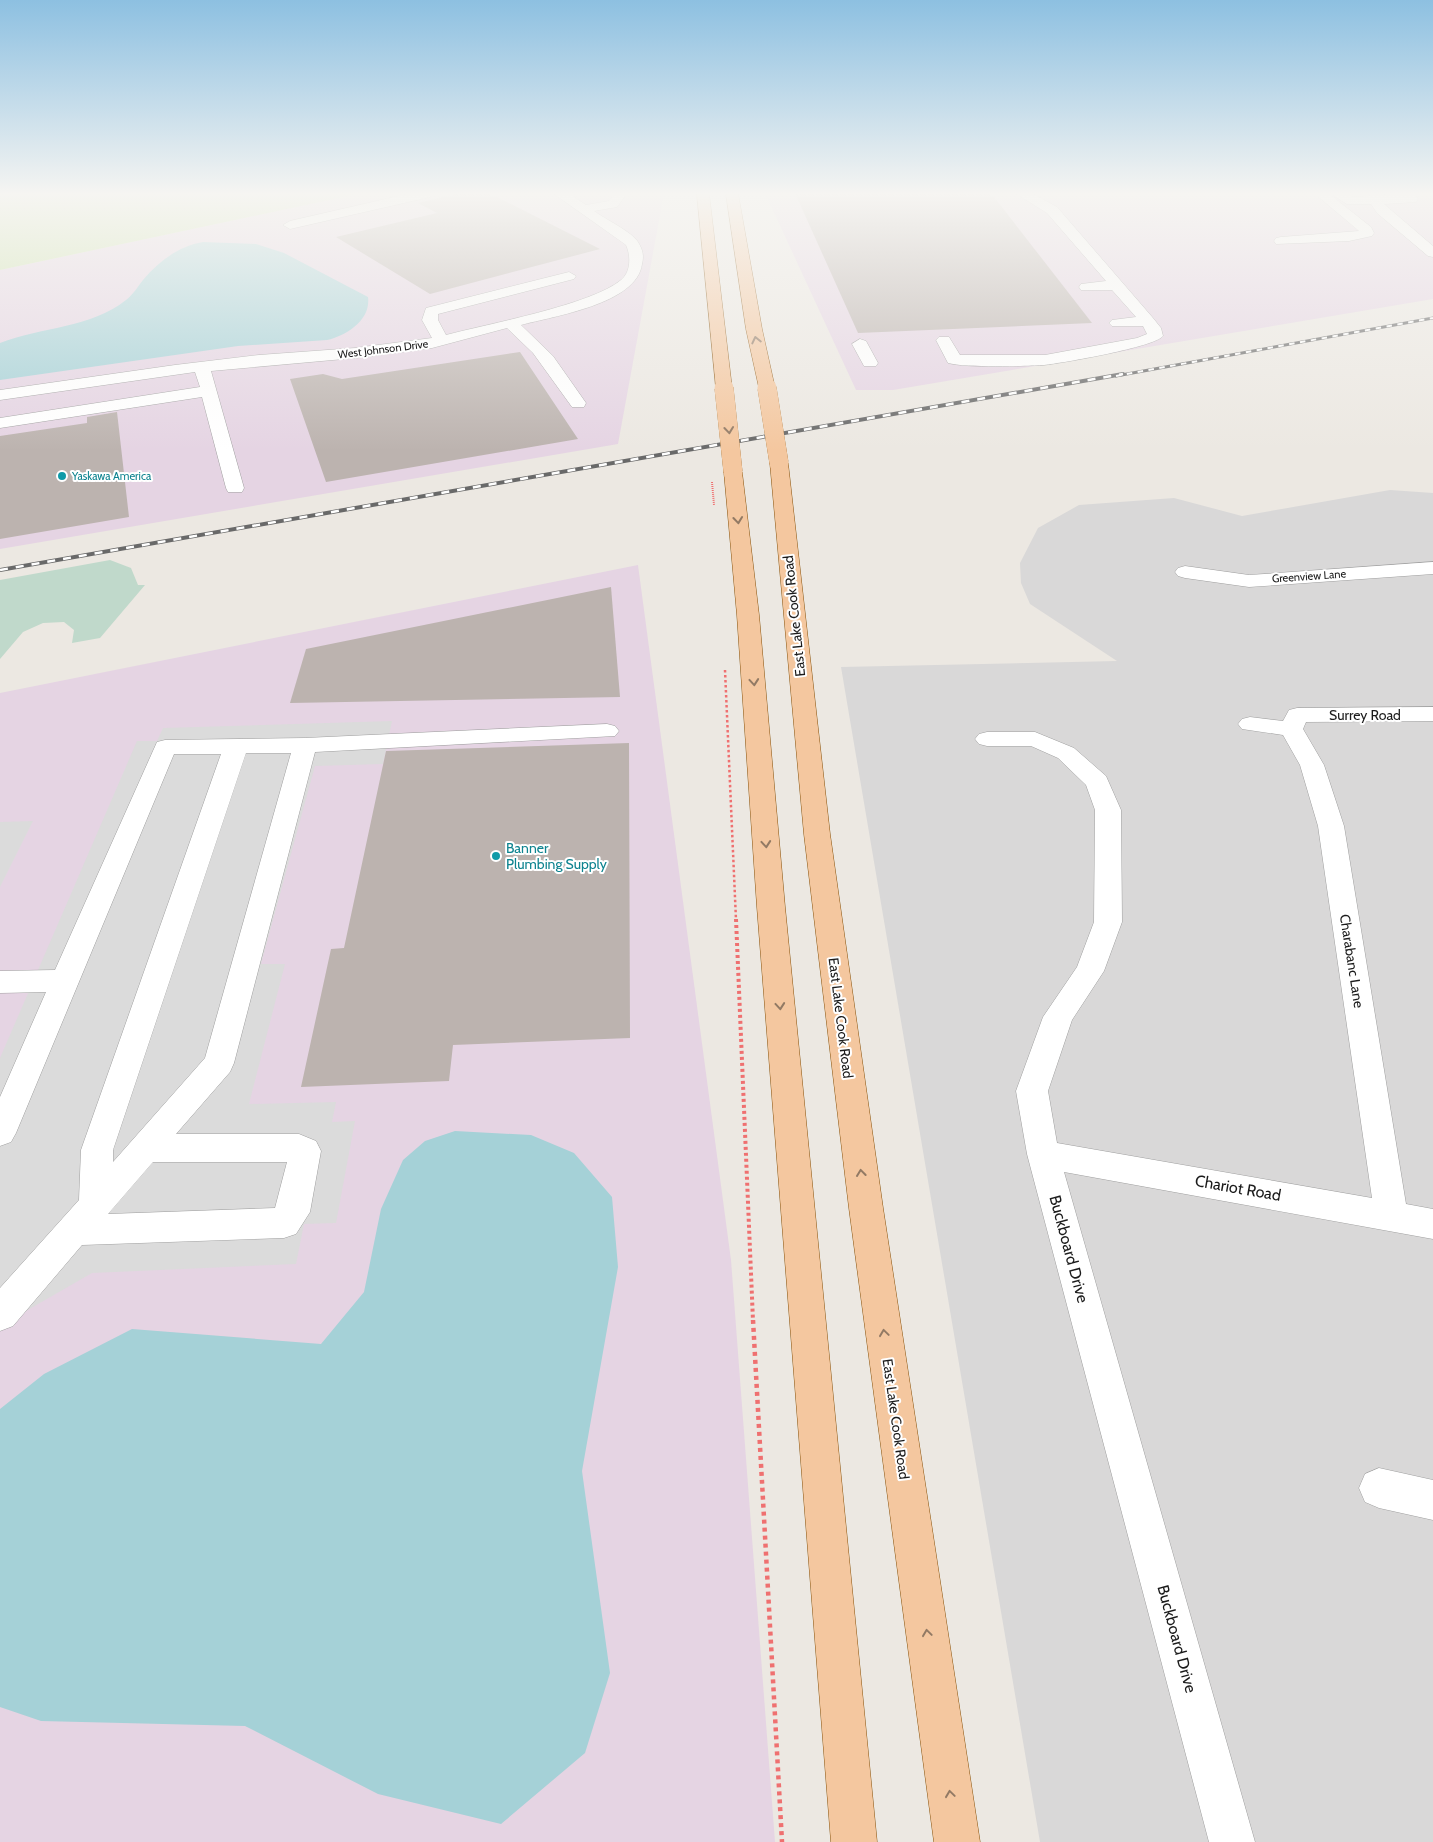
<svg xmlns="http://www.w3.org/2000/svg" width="1433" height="1842" font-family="Cabin,sans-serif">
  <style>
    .residential { fill: #d9d8d8 }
    .industrial { fill: #e5d4e3 }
    .grass { fill: #cce3aa }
    .wetland { fill: #c0d9cb }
    .parking { fill: #dbdbdb }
    .water { fill: #a5d1d7 }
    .building { fill: #bcb3af }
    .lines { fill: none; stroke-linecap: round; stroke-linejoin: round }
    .minor-casing { stroke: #9f9f9f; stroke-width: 1 }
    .major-casing { stroke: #88520b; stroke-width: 1 }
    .path-far2 { stroke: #ef7070; stroke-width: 2.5; stroke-dasharray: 2.5 2.5; stroke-linecap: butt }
    .path-far1 { stroke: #ef7070; stroke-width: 4; stroke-dasharray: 3 3; stroke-linecap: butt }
    .path { stroke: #ef7070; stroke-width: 4.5; stroke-dasharray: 4 4; stroke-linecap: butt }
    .minor { fill: #fff; fill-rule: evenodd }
    .major { fill: #f4c79f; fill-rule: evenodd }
    .rail-far1-casing { stroke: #696969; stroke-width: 3 }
    .rail-casing { stroke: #696969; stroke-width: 4 }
    .rail-far1 { stroke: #fff; stroke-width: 2; stroke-dasharray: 5.5; stroke-linecap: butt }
    .rail { stroke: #fff; stroke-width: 2.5; stroke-dasharray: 8; stroke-linecap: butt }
    .major-bridge-casing { stroke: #88520b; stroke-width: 19; stroke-linecap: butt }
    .path-bridge { stroke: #ef7070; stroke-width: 2; stroke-dasharray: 1 1; stroke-linecap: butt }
    .major-bridge { stroke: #f4c79f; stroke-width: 19 }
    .oneway { stroke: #927a64 }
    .culture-dot { fill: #0f9aa8; stroke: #fff; stroke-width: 2 }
    .labels { text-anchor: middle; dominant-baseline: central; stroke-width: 4; stroke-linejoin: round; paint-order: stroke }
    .far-street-label { font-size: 11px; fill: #1b1b1b; stroke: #fff }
    .far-culture-label { font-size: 11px; fill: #0d838f; stroke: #fff; text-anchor: start }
    .street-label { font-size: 14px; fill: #1b1b1b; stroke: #fff }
    .culture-label { font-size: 14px; fill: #0d838f; stroke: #fff; text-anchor: start }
    .near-street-label { font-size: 16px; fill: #1b1b1b; stroke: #fff }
  </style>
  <rect width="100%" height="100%" fill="#ece8e2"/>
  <!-- residential -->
  <polygon class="residential" points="1390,490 1433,493 1433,1842 1040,1842 841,667 1117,661 1030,604 1021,583 1020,563 1038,528 1079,505 1174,498 1242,516"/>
  <!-- industrial -->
  <g class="industrial">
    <polygon points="362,193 664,193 618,444 0,549 0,270"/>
    <polygon points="765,193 1433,193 1433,299 893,390 856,390"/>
    <polygon points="638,565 731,1260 775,1842 0,1842 0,693"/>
  </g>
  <!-- grass -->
  <polygon class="grass" points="0,193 362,193 0,270"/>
  <!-- wetland -->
  <polygon class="wetland" points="110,560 131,568 138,585 145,585 100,638 72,643 74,630 64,622 43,623 23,632 0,659 0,580"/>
  <!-- parking -->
  <g class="parking">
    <polygon points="392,721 383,764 315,766 261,964 285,964 249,1104 336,1102 332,1122 355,1121 336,1223 304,1224 296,1264 92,1273 0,1326 0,1058 137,741 157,741 163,728"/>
    <polygon points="33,821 0,887 0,822"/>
  </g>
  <!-- water -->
  <g class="water">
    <path d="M203,242L256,244L284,253L368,297C371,320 347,335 327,340L238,346L0,380V343C41,327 91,328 126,300C133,295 138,286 143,280C159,261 179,246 203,242Z"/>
    <polygon points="455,1131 531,1135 574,1153 612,1197 618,1267 582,1471 610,1673 585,1753 501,1824 378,1794 245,1726 41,1721 0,1707 0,1409 44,1374 132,1329 321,1344 364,1292 381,1209 403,1160 425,1141"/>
  </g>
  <!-- building -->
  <g class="building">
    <polygon points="459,193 489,193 600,249 430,294 336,237 437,213 418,203"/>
    <polygon points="795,193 991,193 1092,323 858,333"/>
    <polygon points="520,352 578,439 326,482 290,379 323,374 342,379"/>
    <polygon points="117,412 129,517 0,539 0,436 87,423 87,417"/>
    <polygon points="611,587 620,697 290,703 306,649"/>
    <polygon points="629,743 630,1038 453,1045 449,1081 301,1087 331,949 344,948 386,751"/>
  </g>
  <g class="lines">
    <!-- minor casing -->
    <g class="minor-casing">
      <g id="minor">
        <polygon points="412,193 436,193 430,197 290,229 283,225 290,221"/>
        <path d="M553,193H568L586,205L609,201L612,197L608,193H623L625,196L617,207L594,211C605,219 632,232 638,242C643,250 644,256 642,264C637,304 554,316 521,325L553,356L586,403L584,407H572L533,353L507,328L432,348L355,358L211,371L244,488L242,492H228L226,488L202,397L0,428V418L200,387L195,372L0,400V390L175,365L259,355L355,348L432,338L422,320L426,308L569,272L576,276L574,279L438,314V320L446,335C487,324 591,305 621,280C631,272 631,256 626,245Z"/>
        <path d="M1015,193H1031L1057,207L1153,318L1161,328L1163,336C1155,347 1062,363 1044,365C1023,366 967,368 948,363L936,340L939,337H949L960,355H1045L1137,338L1147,334L1143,326H1112L1109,323L1112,320L1136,317L1112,290H1081L1079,287L1081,284L1106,281L1047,213Z"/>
        <polygon points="1314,193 1328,193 1371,227 1374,233 1372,236 1349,241 1276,244 1274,241 1276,238 1281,237 1359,231"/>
        <polygon points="1330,193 1346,193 1353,197 1414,193 1418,199 1416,202 1384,204 1433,246 1433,257 1428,256 1377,213 1371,204 1347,204"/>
        <polygon points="860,339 866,341 878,363 876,366 864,366 852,344"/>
        <polygon points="1433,562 1433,574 1249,587 1185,578 1178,576 1175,572 1178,568 1185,566 1249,575"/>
        <polygon points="1433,707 1433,721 1306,722 1303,729 1324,765 1344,826 1406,1204 1433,1209 1433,1239 1064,1172 1255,1842 1209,1842 1027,1154 1016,1091 1043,1017 1077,967 1094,922 1095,810 1086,785 1058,758 1031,746 987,746 979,744 975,739 979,734 987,732 1035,732 1074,748 1106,776 1121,810 1122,922 1104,971 1072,1020 1048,1091 1057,1143 1372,1198 1318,826 1300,765 1283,735 1242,729 1238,724 1242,719 1250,717 1283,721 1289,710 1297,708"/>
        <path d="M607,724L615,726L619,731L615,736L315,752L234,1063L230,1072L176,1134H299L316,1141L321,1151L310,1212L296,1234L284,1238L82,1245L13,1326L0,1331V1288L79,1200L81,1150L221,754H174L16,1133L11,1142L0,1146V1097L46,992L0,993V971L55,970L157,742L165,740L305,738ZM246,753H291L205,1058L113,1162V1150ZM153,1162H287L275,1208L108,1214Z"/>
        <polygon points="1379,1468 1433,1480 1433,1520 1379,1508 1365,1502 1359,1488 1365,1474"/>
      </g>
    </g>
    <!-- major casing -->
    <g class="major-casing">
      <g id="major">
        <polygon points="697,193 709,193 732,388 730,391 718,391 716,388"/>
        <polygon points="726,193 738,193 762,329 775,388 773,391 761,391 759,388 746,329"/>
        <polygon points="779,458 785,459 788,463 830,834 883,1208 980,1842 934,1842 849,1208 804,834 770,463 773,459"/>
        <polygon points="733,467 739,468 742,472 759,615 785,907 877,1842 831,1842 757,907 737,615 724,472 727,468"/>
      </g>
    </g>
    <!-- path-far2 -->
    <polyline class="path-far2" points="725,670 736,920"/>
    <!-- path-far1 -->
    <polyline class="path-far1" points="736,919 753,1321"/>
    <!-- path -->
    <polyline class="path" points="753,1320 782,1842"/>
    <!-- minor -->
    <use href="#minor" class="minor"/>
    <!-- major -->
    <use href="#major" class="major"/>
    <!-- rail-far1 casing -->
    <g class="rail-far1-casing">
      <polyline id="rail-far1" points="1116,376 1433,318"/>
    </g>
    <!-- rail casing -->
    <g class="rail-casing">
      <polyline id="rail" points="0,570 1123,374"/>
    </g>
    <!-- rail-far1 -->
    <use href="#rail-far1" class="rail-far1"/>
    <!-- rail -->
    <use href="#rail" class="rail"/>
    <!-- major-bridge casing -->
    <g class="major-bridge-casing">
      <g id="major-bridge">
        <polyline points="724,388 733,472"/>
        <polyline points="767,388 779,463"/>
      </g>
    </g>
    <!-- path-bridge -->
    <polyline class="path-bridge" points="712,482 714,505"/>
    <!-- major-bridge -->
    <use href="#major-bridge" class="major-bridge"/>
  </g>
  <!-- one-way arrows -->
  <defs><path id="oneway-chevron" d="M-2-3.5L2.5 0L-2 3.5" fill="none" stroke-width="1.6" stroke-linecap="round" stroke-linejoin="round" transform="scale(1.25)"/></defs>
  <g class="oneway">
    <use href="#oneway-chevron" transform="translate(756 340) rotate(-103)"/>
    <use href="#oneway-chevron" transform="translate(729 430) rotate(84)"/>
    <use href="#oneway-chevron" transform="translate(738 520) rotate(84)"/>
    <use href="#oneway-chevron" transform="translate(754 682) rotate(85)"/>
    <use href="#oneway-chevron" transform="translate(766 844) rotate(85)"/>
    <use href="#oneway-chevron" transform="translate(780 1006) rotate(85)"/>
    <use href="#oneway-chevron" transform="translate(861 1173) rotate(-97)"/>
    <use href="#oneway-chevron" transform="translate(884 1333) rotate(-98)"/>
    <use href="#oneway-chevron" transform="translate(927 1633) rotate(-98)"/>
    <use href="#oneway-chevron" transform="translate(950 1794) rotate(-98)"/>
  </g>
  <!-- sky -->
  <linearGradient id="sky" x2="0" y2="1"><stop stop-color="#8dc0e1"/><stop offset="0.43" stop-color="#f6f5f2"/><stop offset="1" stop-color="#f6f5f2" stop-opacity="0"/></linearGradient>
  <rect width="1433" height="451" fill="url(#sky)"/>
  <!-- markers -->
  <g class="culture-dot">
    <circle cx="62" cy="476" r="5"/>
    <circle cx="496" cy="856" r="5"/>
  </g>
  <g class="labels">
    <!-- far-street labels -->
    <g class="far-street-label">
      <text transform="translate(383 349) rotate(-7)">West Johnson Drive</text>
      <text transform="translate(1309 576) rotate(-4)">Greenview Lane</text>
    </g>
    <!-- far-culture labels -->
    <g class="far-culture-label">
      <text x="72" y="476">Yaskawa America</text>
    </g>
    <!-- street labels -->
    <g class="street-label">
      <text transform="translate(794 616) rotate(-96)">East Lake Cook Road</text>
      <text x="1365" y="715">Surrey Road</text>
      <text transform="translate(1352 961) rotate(81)">Charabanc Lane</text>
      <text transform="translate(841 1018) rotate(83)">East Lake Cook Road</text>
      <text transform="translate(896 1419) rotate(82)">East Lake Cook Road</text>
    </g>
    <!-- culture labels -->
    <g class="culture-label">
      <text x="506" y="848">Banner<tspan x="506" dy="16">Plumbing Supply</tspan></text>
    </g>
    <!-- near-street labels -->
    <g class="near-street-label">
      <text transform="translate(1238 1188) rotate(10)">Chariot Road</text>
      <text transform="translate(1069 1249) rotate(75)">Buckboard Drive</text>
      <text transform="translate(1177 1639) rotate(75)">Buckboard Drive</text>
    </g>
  </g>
</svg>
